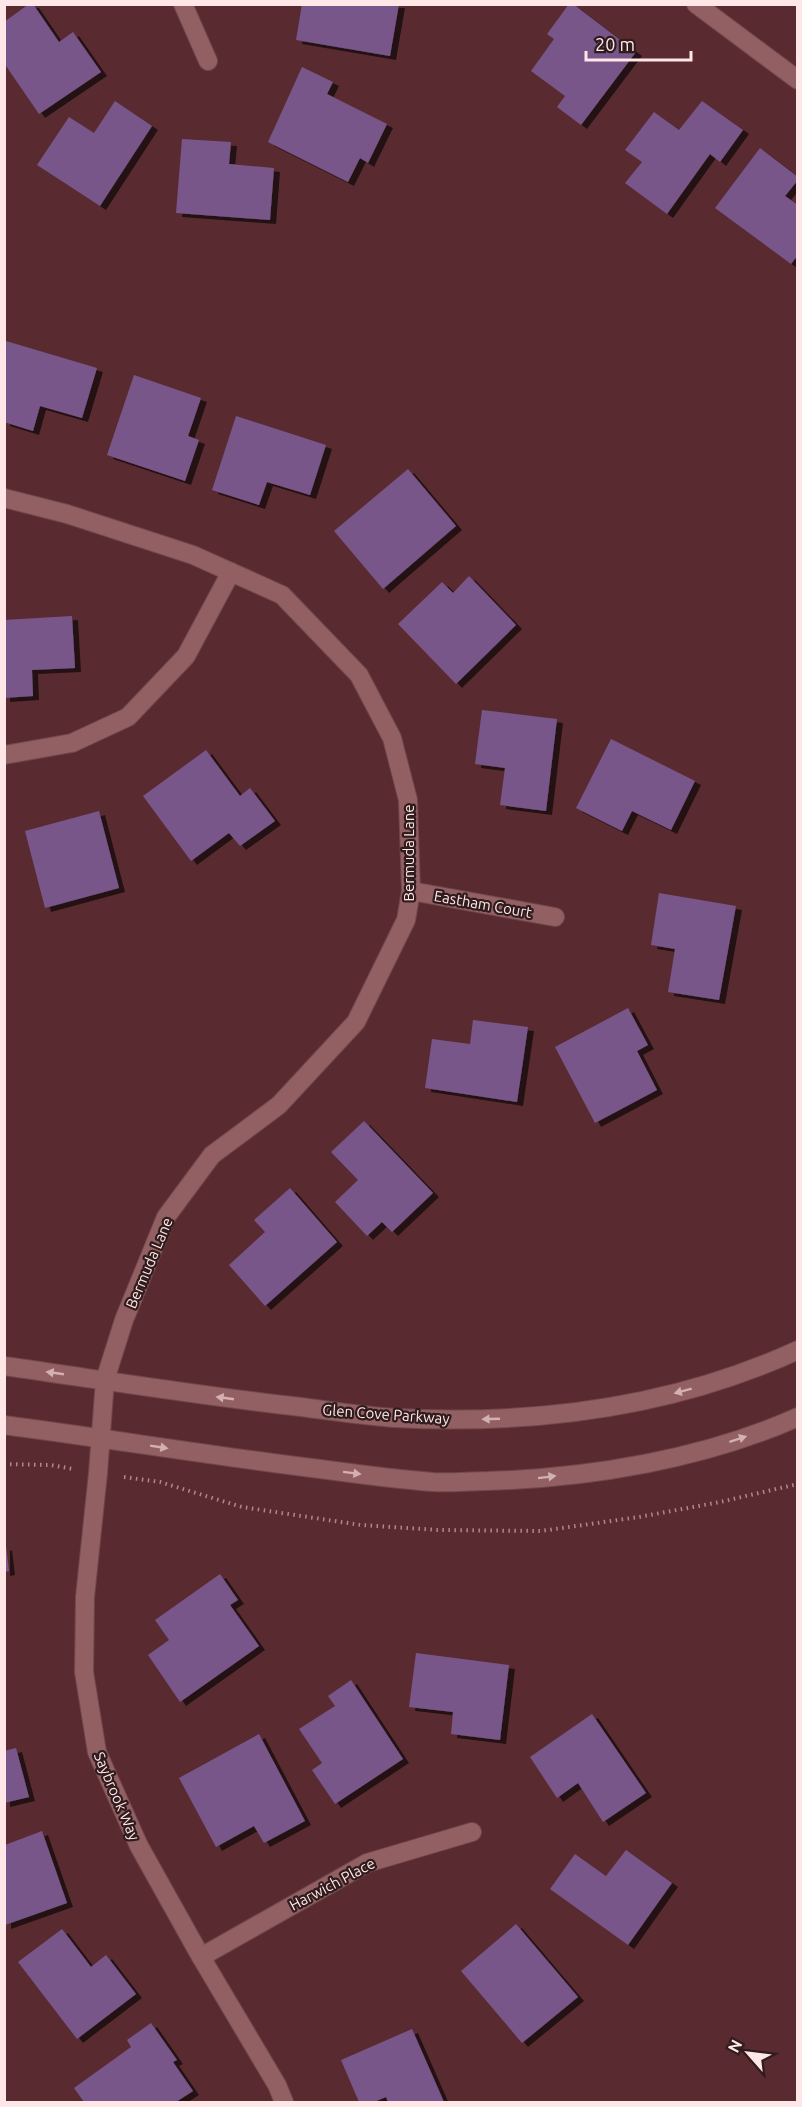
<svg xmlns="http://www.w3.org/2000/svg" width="802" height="2107" font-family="Ubuntu,sans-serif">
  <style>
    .building { fill: #785689; filter: url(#shadow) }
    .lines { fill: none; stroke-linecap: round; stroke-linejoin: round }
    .minor-casing { stroke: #6f484d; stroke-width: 20 }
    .secondary-casing { stroke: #6f484d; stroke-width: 20 }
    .path { stroke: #ae8a8d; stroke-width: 4; stroke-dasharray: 1.5 4.5; stroke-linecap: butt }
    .minor { stroke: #925f63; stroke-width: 18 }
    .secondary { stroke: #925f63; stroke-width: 18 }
    .oneway { fill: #d3b0b2 }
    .labels { text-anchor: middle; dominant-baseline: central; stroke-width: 4.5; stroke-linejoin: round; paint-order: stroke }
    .street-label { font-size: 15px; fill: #ffe6e7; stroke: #301b1d }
  </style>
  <defs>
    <filter id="shadow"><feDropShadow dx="6" dy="4" stdDeviation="0" flood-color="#0009"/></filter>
  </defs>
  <rect width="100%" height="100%" fill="#592b30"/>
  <!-- building -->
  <g class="building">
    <polygon points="29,4 33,4 59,42 73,32 101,72 39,114 4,63 4,22"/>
    <polygon points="302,4 399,4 390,56 296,40"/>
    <polygon points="569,4 573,4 636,52 581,125 557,107 565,96 531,71 554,39 547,34"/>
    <polygon points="302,67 333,82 327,94 387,124 368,163 360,158 348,182 268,142"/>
    <polygon points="115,101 152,126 100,206 37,165 69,117 94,133"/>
    <polygon points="702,101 743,130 720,162 710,154 667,214 625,183 642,162 625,150 654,112 679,130"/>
    <polygon points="182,139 231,142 229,164 274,168 270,220 176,213"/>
    <polygon points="760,148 798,177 798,180 785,196 798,205 798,255 791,264 715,208"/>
    <polygon points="6,341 97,368 82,418 40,406 33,431 4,422"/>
    <polygon points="134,375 201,398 188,436 199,440 185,481 107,455"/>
    <polygon points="236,416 326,445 310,495 267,482 259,505 212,490"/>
    <polygon points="408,469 456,526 383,589 334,531"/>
    <polygon points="469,576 516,625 456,684 398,624 442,582 453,593"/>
    <polygon points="72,616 75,668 32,670 33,696 4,698 4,620"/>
    <polygon points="482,710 557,719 546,811 500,805 505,768 475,764"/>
    <polygon points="611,739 695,781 671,830 632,811 622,831 576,808"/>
    <polygon points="206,750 240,796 250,788 275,821 240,846 229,833 191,861 143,796"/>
    <polygon points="99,811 119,888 45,908 25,831"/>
    <polygon points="659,893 736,906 719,1000 668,992 675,949 651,945"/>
    <polygon points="628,1008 648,1045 637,1051 657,1090 595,1123 555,1047"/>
    <polygon points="473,1020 528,1027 517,1102 425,1088 432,1039 470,1044"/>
    <polygon points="364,1121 433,1193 392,1232 382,1222 367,1236 335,1202 358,1180 331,1152"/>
    <polygon points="290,1188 337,1242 265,1306 229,1265 265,1232 254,1220"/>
    <polygon points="6,1546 9,1571 4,1572 4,1547"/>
    <polygon points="220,1574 238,1600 230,1605 259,1646 180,1702 148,1655 169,1640 155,1620"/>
    <polygon points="416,1653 509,1665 500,1740 451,1734 453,1712 409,1707"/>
    <polygon points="351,1680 403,1759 335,1804 312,1770 322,1763 299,1729 335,1706 328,1696"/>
    <polygon points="592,1714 646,1793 603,1822 578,1783 557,1798 530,1757"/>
    <polygon points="259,1734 305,1821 264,1843 254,1826 216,1847 179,1778"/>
    <polygon points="16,1748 29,1797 4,1803 4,1751"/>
    <polygon points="42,1831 67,1903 5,1925 5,1845"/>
    <polygon points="626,1850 672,1883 628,1945 550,1889 575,1854 606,1876"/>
    <polygon points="516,1924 578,1997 522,2043 461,1971"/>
    <polygon points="62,1929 91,1967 106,1955 136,1994 77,2039 18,1962"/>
    <polygon points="151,2023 177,2060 173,2062 193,2091 176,2102 84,2102 74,2088 131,2047 127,2040"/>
    <polygon points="412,2029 444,2102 388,2102 386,2097 374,2102 359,2102 341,2060"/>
  </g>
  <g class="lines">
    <!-- minor casing -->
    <g class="minor-casing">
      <g id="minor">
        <polyline points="183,4 208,61"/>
        <polyline points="696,4 798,80"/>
        <polyline points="4,498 67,514 193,555 282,595 359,675 392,738 408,800 411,891 406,920 356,1022 279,1105 212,1155 166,1217 124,1320 105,1380 98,1473 85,1597 84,1672 97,1752 139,1846 201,1957 277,2085 284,2102"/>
        <polyline points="4,755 72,743 128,717 186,656 231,572"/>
        <polyline points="411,891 555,917"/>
        <polyline points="201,1957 367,1863 472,1832"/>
      </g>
    </g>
    <!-- secondary casing -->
    <g class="secondary-casing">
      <g id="secondary">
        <path d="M4,1366C103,1380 202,1396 301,1407C332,1411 364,1416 395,1418C532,1425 672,1408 798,1350"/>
        <path d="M4,1425C110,1439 214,1456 320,1469C357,1474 395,1479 433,1482C451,1483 469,1481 487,1481C590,1478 704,1459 798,1417"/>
      </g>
    </g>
    <!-- path -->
    <g class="path">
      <polyline points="4,1464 51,1465 73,1469"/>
      <polyline points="124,1477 160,1482 242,1507 361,1525 438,1530 541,1531 639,1517 720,1502 798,1484"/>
    </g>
    <!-- minor -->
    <use href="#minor" class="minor"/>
    <!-- secondary -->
    <use href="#secondary" class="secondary"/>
  </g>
  <!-- one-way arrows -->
  <defs><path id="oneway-solid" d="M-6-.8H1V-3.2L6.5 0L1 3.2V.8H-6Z" transform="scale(1.5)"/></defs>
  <g class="oneway">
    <use href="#oneway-solid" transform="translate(55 1373) rotate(-172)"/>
    <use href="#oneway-solid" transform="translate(683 1391) rotate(165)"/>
    <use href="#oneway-solid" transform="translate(225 1398) rotate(-172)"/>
    <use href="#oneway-solid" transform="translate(491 1419) rotate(178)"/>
    <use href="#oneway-solid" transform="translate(738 1439) rotate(-18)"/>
    <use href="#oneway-solid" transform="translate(159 1447) rotate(9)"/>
    <use href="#oneway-solid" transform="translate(352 1473) rotate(7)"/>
    <use href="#oneway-solid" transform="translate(547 1477) rotate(-7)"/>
  </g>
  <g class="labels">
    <!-- street labels -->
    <g class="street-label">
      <text transform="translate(408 853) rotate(-90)">Bermuda Lane</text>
      <text transform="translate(483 904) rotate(10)">Eastham Court</text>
      <text transform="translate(149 1263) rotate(-67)">Bermuda Lane</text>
      <text transform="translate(386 1414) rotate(4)">Glen Cove Parkway</text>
      <text transform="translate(117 1796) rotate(67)">Saybrook Way</text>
      <text transform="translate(332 1884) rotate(-28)">Harwich Place</text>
    </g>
  </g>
  <!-- border -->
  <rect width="802" height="2107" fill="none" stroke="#ffe6e7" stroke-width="12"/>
  <!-- north arrow -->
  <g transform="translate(748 2053) rotate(298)" stroke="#301b1d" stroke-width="4.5" paint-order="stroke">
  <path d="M0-4.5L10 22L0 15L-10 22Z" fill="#ffe6e7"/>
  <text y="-9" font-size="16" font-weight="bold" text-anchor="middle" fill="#ffe6e7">N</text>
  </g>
  <!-- scale -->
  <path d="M586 51v9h105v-9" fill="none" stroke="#ffe6e7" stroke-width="3"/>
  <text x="595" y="51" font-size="18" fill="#ffe6e7" stroke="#301b1d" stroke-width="4.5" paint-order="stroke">20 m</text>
</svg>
